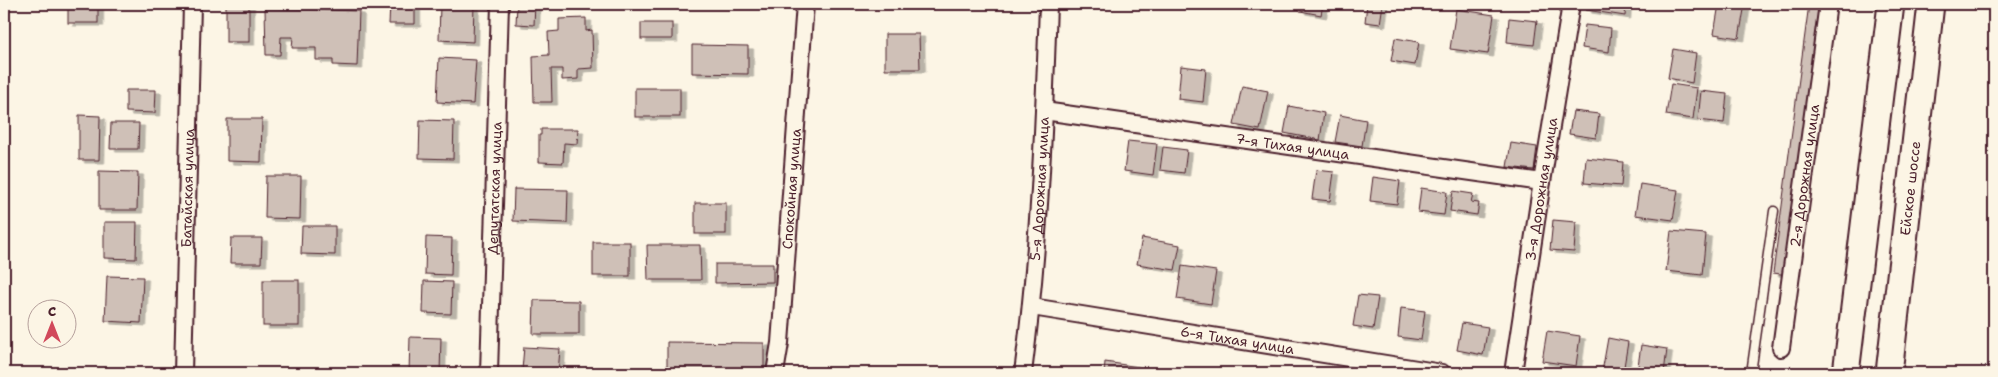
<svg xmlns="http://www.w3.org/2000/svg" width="1998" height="377" font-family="'Shantell Sans',sans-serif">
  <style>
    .building { fill: #cfc0b7; stroke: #4a1f2b; filter: url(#shadow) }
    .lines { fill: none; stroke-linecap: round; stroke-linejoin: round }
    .lane-casing { stroke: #4a1f2b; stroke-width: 11 }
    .street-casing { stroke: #4a1f2b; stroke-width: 20 }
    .primary-casing { stroke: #4a1f2b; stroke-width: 29 }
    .lane { stroke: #fcf5e5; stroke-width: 8 }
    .street { stroke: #fcf5e5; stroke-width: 16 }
    .primary { stroke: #fcf5e5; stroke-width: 25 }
    .labels { text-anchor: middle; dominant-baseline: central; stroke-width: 5; stroke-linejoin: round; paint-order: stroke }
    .street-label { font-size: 14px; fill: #4a1f2b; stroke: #fcf5e5 }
  </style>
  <defs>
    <filter id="shadow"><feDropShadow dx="5.5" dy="3" stdDeviation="0" flood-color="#0004"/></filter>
  </defs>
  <rect width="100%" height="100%" fill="#fcf5e5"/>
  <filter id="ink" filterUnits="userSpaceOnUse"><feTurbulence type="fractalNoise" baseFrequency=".02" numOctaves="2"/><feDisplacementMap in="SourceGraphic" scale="10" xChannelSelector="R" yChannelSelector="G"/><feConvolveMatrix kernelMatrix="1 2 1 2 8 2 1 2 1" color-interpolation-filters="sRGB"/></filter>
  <g filter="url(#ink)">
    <!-- building -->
    <g class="building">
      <rect x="68" y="4" width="30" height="19"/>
      <polygon points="390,4 415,4 415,24 389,24"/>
      <polygon points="440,4 474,4 473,42 439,40"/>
      <polygon points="517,4 535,4 534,25 516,24"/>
      <polygon points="1301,4 1323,4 1321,15 1300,11"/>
      <polygon points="1367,4 1383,4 1380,24 1365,22"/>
      <polygon points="1587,4 1626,4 1625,16 1586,10"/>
      <polygon points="1719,4 1745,4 1739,38 1714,34"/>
      <polygon points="1809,4 1824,4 1788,275 1773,273"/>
      <rect x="226" y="5" width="23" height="37"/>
      <polygon points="265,8 359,11 357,66 333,65 333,60 316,60 316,48 292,48 293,37 281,37 280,55 266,55"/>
      <polygon points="1456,9 1494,15 1488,54 1450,49"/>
      <polygon points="586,18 586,31 592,30 593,68 578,69 578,79 562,80 562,69 551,69 552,102 534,102 533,56 549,55 548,32 559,31 559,19"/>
      <polygon points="1509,18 1537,21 1534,45 1507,42"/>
      <rect x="641" y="23" width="31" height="16"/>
      <polygon points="1585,25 1611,28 1609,52 1582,48"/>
      <polygon points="885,34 919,34 920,69 885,69"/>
      <polygon points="1395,38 1419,42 1415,65 1391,61"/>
      <polygon points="692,45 748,46 748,74 692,73"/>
      <polygon points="1673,49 1696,53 1692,83 1668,78"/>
      <polygon points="439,58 476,60 473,104 437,102"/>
      <polygon points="1181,66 1206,69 1203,102 1178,99"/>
      <polygon points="1671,84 1697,88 1693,119 1666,115"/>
      <polygon points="1242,86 1268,91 1260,130 1234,125"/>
      <rect x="635" y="88" width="45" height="29"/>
      <polygon points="126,90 156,90 155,113 126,112"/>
      <polygon points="1701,91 1727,94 1724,123 1698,120"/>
      <polygon points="1289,106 1324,113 1320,140 1284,133"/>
      <polygon points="1573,111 1599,114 1596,138 1569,134"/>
      <polygon points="79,115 100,116 99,160 79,160"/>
      <polygon points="1340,115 1366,120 1362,146 1335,142"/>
      <polygon points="227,119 262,119 261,162 227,161"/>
      <polygon points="420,120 454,121 453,159 419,158"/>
      <polygon points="111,123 139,123 138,149 110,149"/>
      <polygon points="541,129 578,129 577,144 564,143 563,163 539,162 539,135 541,135"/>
      <polygon points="1128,141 1157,144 1153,175 1124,171"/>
      <polygon points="1511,143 1537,147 1534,170 1507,167"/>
      <polygon points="1163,147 1187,150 1184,173 1160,170"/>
      <polygon points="1586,158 1623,162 1621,186 1584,183"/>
      <polygon points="1316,170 1334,172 1330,201 1312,199"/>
      <polygon points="99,171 138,172 137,210 99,210"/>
      <polygon points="266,176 301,176 300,219 265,218"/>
      <polygon points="1373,177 1400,181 1397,204 1370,201"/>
      <polygon points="1640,184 1678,190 1673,220 1635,215"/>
      <polygon points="1421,188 1447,192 1444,215 1418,212"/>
      <polygon points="514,189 568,190 567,223 513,221"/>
      <polygon points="1453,191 1473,194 1471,202 1479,203 1477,215 1450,211"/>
      <rect x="695" y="203" width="31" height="31"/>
      <polygon points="1553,220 1576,222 1574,252 1550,250"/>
      <polygon points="104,222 137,222 136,259 104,258"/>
      <polygon points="302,226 335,226 335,255 301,254"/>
      <polygon points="1671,231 1706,234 1702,275 1666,271"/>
      <polygon points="426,237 452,238 451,275 425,274"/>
      <polygon points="231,238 262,238 261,263 230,263"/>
      <polygon points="1142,238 1180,245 1175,270 1137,264"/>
      <rect x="593" y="242" width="37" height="34"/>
      <polygon points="647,245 700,245 701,280 648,280"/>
      <polygon points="715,264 773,264 773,282 715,283"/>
      <polygon points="1182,266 1216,271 1211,304 1177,299"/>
      <polygon points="107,276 143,277 141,323 105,321"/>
      <rect x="263" y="280" width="36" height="46"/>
      <polygon points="424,281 452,282 451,314 423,313"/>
      <polygon points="1358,295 1378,297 1373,329 1353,326"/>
      <polygon points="534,300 579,301 579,334 533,334"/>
      <polygon points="1401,308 1425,311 1421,340 1398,337"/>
      <polygon points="1462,323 1488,327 1483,355 1457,350"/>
      <polygon points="1547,331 1580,336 1576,366 1542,361"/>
      <polygon points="410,337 441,338 440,373 409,373"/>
      <polygon points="1608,338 1628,342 1623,373 1602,372"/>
      <polygon points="667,342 764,343 764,373 667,373"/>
      <polygon points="1641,345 1667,349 1664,373 1637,373"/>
      <polygon points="524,347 560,349 558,373 522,370"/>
      <polygon points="1105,362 1139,367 1138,373 1104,373"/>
    </g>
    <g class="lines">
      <!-- lane casing -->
      <g class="lane-casing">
        <polyline id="lane" points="1751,373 1774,211"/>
      </g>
      <!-- street casing -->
      <g class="street-casing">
        <g id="street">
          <path id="s1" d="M1044,111L1542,182"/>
          <path id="s2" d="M1032,307L1442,373"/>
          <path id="s3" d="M1781,348L1828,4"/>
          <path id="s4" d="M183,373L192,4"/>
          <path id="s5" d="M489,373L500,4"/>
          <path id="s6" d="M775,373L780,343L805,4"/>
          <path id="s7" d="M1023,373C1039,251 1044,127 1048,4"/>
          <path id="s8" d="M1513,373L1542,182L1571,4"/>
        </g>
      </g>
      <!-- primary casing -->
      <g class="primary-casing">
        <g id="primary">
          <polyline points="1846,373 1891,4"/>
          <path id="s9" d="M1889,373L1931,4"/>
        </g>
      </g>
      <!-- lane -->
      <use href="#lane" class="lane"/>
      <!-- street -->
      <use href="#street" class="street"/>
      <!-- primary -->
      <use href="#primary" class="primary"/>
    </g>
  </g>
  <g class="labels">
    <!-- street labels -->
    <g class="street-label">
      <text stroke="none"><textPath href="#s1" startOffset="251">7-я Тихая улица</textPath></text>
      <text stroke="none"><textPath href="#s3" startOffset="174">2-я Дорожная улица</textPath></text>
      <text stroke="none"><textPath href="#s4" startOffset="185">Батайская улица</textPath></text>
      <text stroke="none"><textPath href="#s5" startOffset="185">Депутатская улица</textPath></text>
      <text stroke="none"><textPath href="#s8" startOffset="186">3-я Дорожная улица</textPath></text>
      <text stroke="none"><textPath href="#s9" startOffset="186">Ейское шоссе</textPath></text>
      <text stroke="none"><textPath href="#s6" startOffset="185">Спокойная улица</textPath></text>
      <text stroke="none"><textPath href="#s7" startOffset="185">5-я Дорожная улица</textPath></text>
      <text stroke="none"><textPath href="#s2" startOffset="208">6-я Тихая улица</textPath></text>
    </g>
  </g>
  <!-- margin -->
  <rect width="1998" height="377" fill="none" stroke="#fcf5e5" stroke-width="20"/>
  <rect x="10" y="10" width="1978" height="357" fill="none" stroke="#4a1f2b" stroke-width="2" filter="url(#ink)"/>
  <!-- north arrow -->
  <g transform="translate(52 324)"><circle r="24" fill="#fcf5e5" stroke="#b59f9b"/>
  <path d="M0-4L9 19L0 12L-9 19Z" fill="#d1495b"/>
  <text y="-8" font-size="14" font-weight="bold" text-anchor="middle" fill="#4a1f2b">С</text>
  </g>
</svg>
